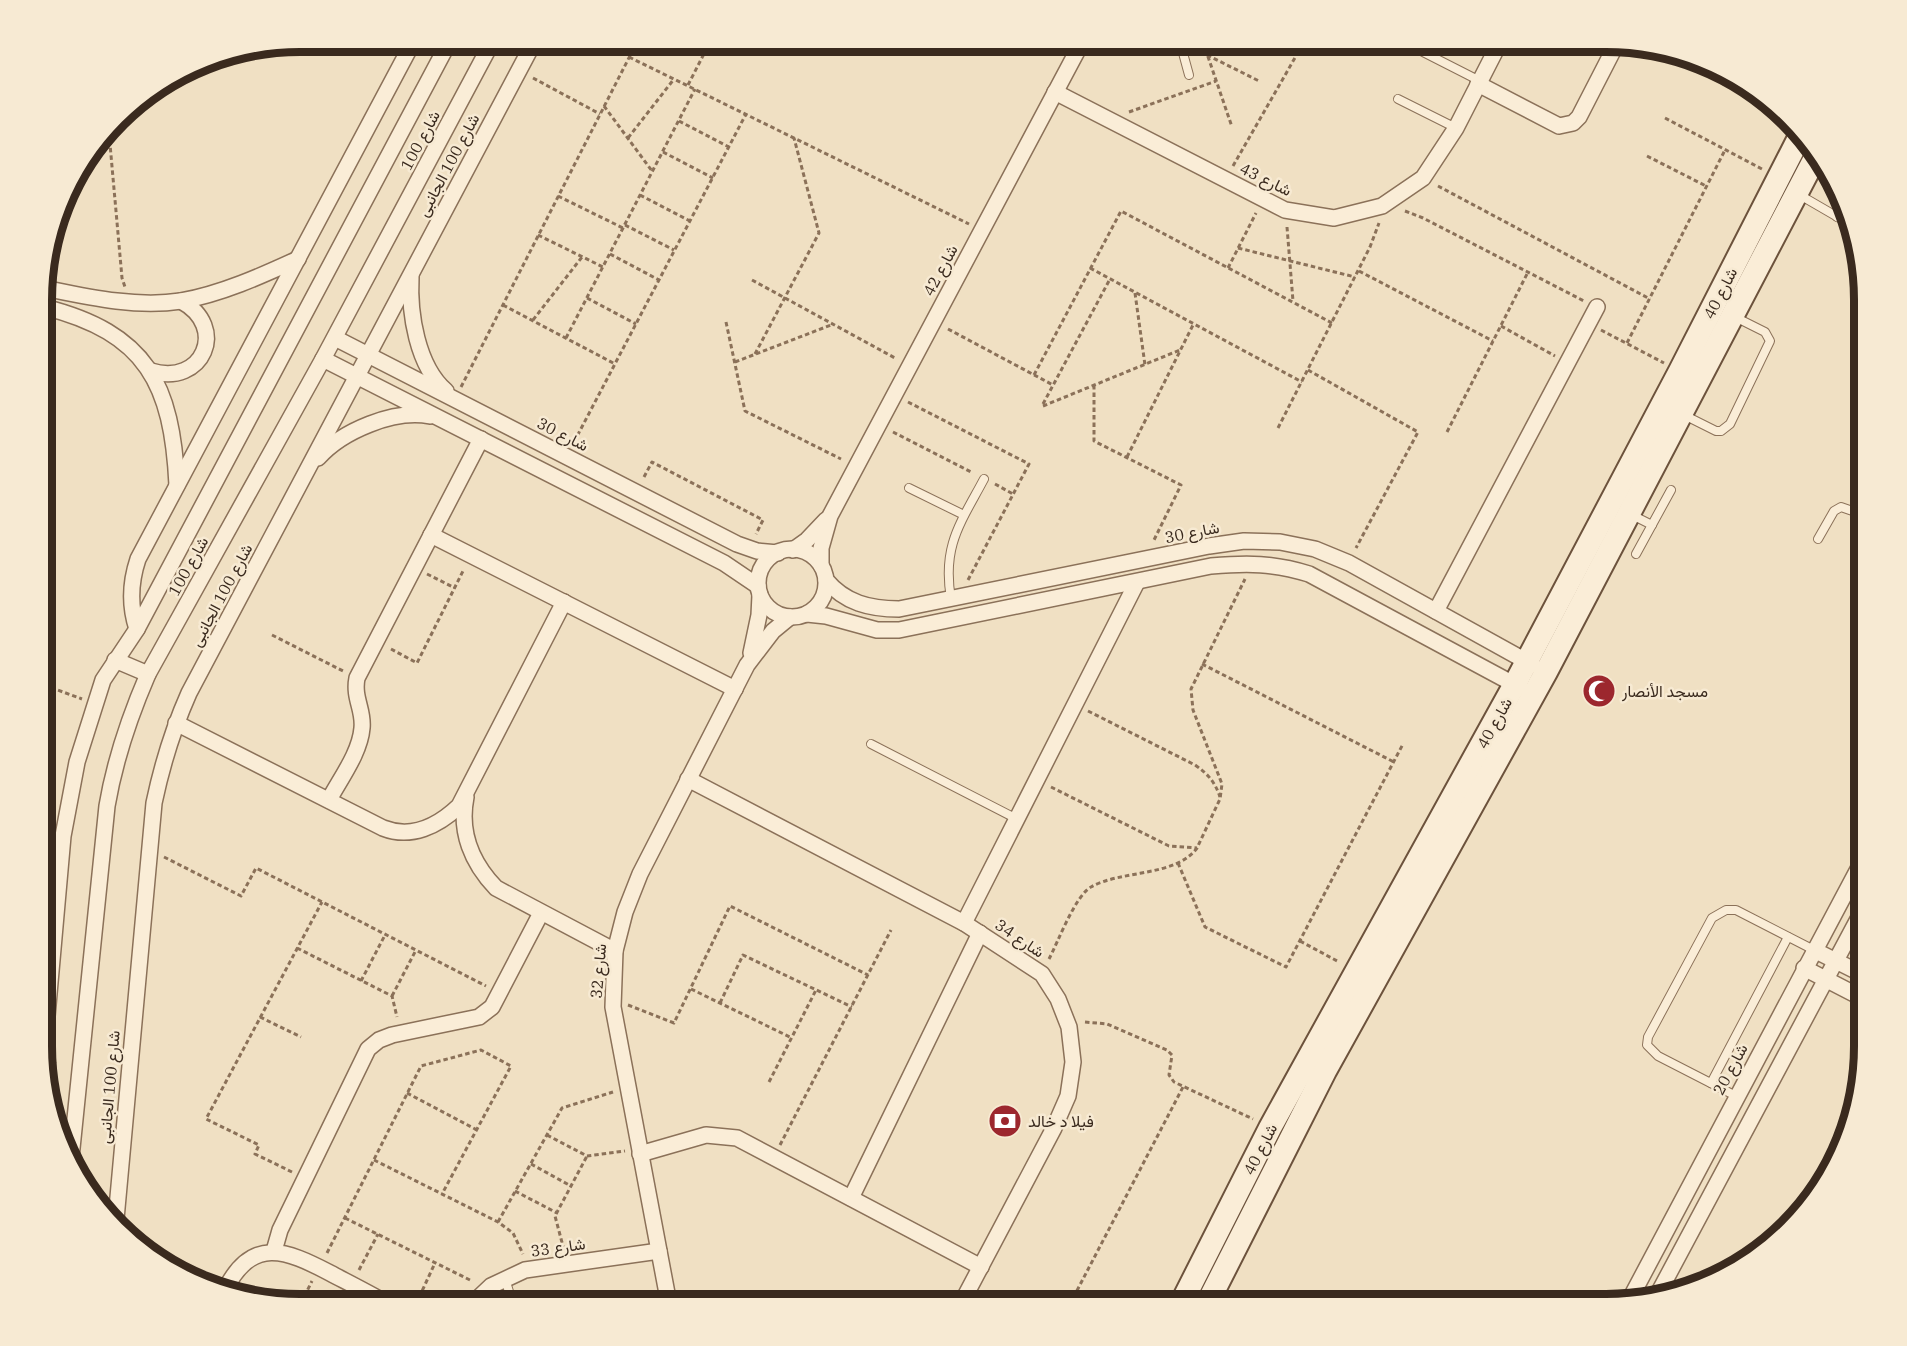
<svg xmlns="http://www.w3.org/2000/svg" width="1907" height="1346" font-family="'IBM Plex Serif',Vazirmatn,serif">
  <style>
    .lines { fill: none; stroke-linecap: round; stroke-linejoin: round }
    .lane-casing { stroke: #8b7159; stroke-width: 10 }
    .street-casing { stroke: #8b7159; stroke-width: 18 }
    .secondary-casing { stroke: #6c523c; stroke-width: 26 }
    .path { stroke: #8b7159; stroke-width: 3; stroke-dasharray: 4.5 3; stroke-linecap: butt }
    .lane { stroke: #faedd7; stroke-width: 8 }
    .street { stroke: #faedd7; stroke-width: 15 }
    .secondary { stroke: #faedd7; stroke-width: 22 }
    .labels { text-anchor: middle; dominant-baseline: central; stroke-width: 5; stroke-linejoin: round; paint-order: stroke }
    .street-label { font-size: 16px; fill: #3a2a1e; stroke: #f7ead3 }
    .poi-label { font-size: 16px; fill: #3a2a1e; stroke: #f7ead3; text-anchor: start }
    .rim { fill: none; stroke: #3a2a1e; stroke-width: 8 }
  </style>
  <rect width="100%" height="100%" fill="#f0e0c3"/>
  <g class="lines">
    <!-- lane casing -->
    <g class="lane-casing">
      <g id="lane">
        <polyline points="1180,42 1189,75"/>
        <polyline points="1423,52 1480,81"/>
        <polyline points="1398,99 1456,128"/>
        <polyline points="1798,194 1848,223"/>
        <polyline points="1837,217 1843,204"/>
        <polyline points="1684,415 1716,431 1721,431 1730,424 1770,341 1765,332 1735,317"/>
        <polyline points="909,488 964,515"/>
        <polyline points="1632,515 1652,525"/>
        <polyline points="1818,539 1834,511 1841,507 1864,515"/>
        <polyline points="1636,554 1671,490"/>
        <path d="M951,599C942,546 960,524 984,479"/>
        <polyline points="871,744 1017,819"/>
        <polyline points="1711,1083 1788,937"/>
        <polyline points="1736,1096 1658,1056 1647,1045 1648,1037 1712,918 1726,910 1736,910 1814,950"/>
        <polyline points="505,1279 513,1304"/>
      </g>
    </g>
    <!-- street casing -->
    <g class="street-casing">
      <g id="street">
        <polyline points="1478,84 1559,126 1573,123 1579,117 1617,43"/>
        <polyline points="1055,92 1285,210 1334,218 1382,206 1423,178 1456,128 1500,42"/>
        <path d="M411,277C409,313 417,366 446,391"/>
        <path d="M44,288C88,297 136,308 181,301C221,294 261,276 298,259"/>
        <path d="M44,307C147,333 172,384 177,485"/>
        <polyline points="335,338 737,544 757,551 778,553"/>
        <polyline points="323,359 724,563 758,586"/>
        <path d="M151,371C203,387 229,327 181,301"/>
        <path d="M318,458C342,431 394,409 430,416"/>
        <polyline points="431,535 735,689"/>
        <circle cx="792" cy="583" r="34"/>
        <polyline points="793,550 807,540 826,520"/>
        <polyline points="821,565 821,548 830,516 1082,42"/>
        <path d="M826,580C845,603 870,609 899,609L1209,546L1244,541L1280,542L1315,549L1349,563L1533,665"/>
        <polyline points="1436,611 1597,307"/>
        <path d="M807,614L826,616L877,630H899L1211,566C1248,563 1273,563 1309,574L1521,688"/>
        <path d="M137,629C129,605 130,583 138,559L413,42"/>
        <polyline points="751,653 759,615 760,595"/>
        <polyline points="115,660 148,674"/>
        <path d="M176,723L383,828C411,839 438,826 459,806L564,602"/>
        <polyline points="688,779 964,923 1042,974 1058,999 1069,1027 1073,1062 1068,1096 1054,1128 961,1304"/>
        <path d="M466,797C459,832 472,863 496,888L615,951"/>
        <path d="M329,800C340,779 360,753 362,728C364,710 353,698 357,678L481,439"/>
        <polyline points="964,923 1137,582"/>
        <polyline points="1814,950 1864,975"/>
        <polyline points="1804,968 1864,999"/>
        <polyline points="44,1050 63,836 77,762 103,680 137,629 449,42"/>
        <polyline points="640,1154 706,1135 737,1138 981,1267"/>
        <path d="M71,1158L107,806C115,759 129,718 148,674L323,359L492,42"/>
        <polyline points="851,1198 980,933"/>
        <path d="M116,1219L154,803C162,765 173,729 189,693L534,42"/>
        <polyline points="274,1251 280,1230 368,1049 379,1040 392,1035 479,1017 492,1007 541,913"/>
        <path d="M225,1290C252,1236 286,1250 330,1273C349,1283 369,1293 388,1304"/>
        <polyline points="1659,1292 1864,908"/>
        <polyline points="1630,1299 1864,858"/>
        <polyline points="472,1304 491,1286 525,1270 659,1251"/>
        <polyline points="669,1304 613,1007 615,951 625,912 640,874 747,665 773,631 790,617"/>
      </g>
    </g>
    <!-- secondary casing -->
    <g class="secondary-casing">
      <g id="secondary">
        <polyline points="1181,1304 1270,1128 1515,684 1680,371 1799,138"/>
        <polyline points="1207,1304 1325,1071 1546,672 1815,158"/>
      </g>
    </g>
    <!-- path -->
    <g class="path">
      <polyline points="1203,42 1232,127"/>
      <polyline points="1207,55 1259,81"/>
      <polyline points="629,57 969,224"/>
      <polyline points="533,78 600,114"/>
      <polyline points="688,85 710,42"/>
      <polyline points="604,106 652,171"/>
      <polyline points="1129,112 1216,81"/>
      <polyline points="1665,118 1762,169"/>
      <polyline points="679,121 729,147"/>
      <polyline points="109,133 122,278 125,287"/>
      <polyline points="628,138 674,79"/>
      <polyline points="663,152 713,178"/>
      <polyline points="1647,156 1706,186"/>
      <polyline points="1233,166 1304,42"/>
      <polyline points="1438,186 1650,299"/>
      <polyline points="640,195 690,221"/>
      <polyline points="558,196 623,228"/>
      <polyline points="1405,211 1423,218 1584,301"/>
      <polyline points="625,225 674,250"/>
      <polyline points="1287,227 1293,301"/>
      <polyline points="538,235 603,267"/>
      <polyline points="1238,248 1355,277"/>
      <polyline points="610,254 659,280"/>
      <polyline points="1090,268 1302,382"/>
      <polyline points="1228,268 1256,213"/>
      <polyline points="1359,271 1493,341"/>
      <polyline points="752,280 895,358"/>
      <polyline points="1135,293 1145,365"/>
      <polyline points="587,298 636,324"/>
      <polyline points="503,305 615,364"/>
      <polyline points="533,320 582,257"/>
      <polyline points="726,322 745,411 841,459"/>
      <polyline points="1501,326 1555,356"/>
      <polyline points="948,329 1053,385"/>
      <polyline points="1601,330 1664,363"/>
      <polyline points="566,338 695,89"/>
      <polyline points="1627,343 1725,150"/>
      <polyline points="755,354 819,233 794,138"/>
      <polyline points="735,362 831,325"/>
      <polyline points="1308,370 1418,432 1356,548"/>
      <polyline points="1034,375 1121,211 1332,323"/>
      <polyline points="1094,385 1094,441 1181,485 1153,542"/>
      <polyline points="461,387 637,42"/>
      <polyline points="908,402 1029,464 968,580"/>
      <polyline points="1043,404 1110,279"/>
      <polyline points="1043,406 1180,350"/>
      <polyline points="1278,428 1370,247 1379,223"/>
      <polyline points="893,432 973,473"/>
      <polyline points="1447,432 1528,272"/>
      <polyline points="574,442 746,114"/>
      <polyline points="1127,457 1193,325"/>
      <polyline points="644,477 652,462 763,520 756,534"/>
      <polyline points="995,484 1013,494"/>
      <polyline points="427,574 455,588"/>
      <polyline points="272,635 343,671"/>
      <polyline points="391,649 417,663 464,569"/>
      <polyline points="1202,664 1394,762"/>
      <polyline points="44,685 82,699"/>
      <path d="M1088,711L1195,765C1208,774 1215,782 1220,797"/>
      <polyline points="1051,787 1169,846 1197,848"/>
      <polyline points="164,857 241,896 256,868 486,986"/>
      <polyline points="1178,863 1205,927 1286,967 1403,744"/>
      <polyline points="1300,941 1339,962"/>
      <polyline points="297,948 392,996 397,1017"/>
      <path d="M1049,959C1058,942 1075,896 1091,887C1120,870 1176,877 1197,848L1220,799L1222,784L1193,710L1191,689L1245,579"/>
      <polyline points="361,981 385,935"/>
      <polyline points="691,989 792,1038"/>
      <polyline points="392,996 416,950"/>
      <polyline points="720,1003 743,955 852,1007"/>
      <polyline points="628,1005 674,1023 730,906 868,975"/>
      <polyline points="260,1017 301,1037"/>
      <polyline points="1085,1022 1107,1024 1167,1050 1172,1055 1169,1075 1174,1082 1253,1119"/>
      <polyline points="769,1082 816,990"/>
      <polyline points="407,1093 477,1130"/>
      <polyline points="51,1100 55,1062"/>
      <polyline points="547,1135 587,1156 625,1151"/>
      <polyline points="780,1145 891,930"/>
      <polyline points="374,1160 498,1222 513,1233 523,1254"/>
      <polyline points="531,1164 571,1186"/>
      <polyline points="292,1172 255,1154 259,1145 206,1119 322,902"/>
      <polyline points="515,1191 557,1213"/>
      <polyline points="345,1218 472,1281"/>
      <polyline points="498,1222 562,1108 613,1092"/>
      <polyline points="564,1250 555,1216 587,1156"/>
      <polyline points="327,1253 421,1066 481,1050 511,1066 442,1194"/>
      <polyline points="359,1270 378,1234"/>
      <polyline points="301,1303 312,1281"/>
      <polyline points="416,1304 435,1263"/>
      <polyline points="1070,1304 1183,1087"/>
    </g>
    <!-- lane -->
    <use href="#lane" class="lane"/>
    <!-- street -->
    <use href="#street" class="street"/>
    <!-- secondary -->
    <use href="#secondary" class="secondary"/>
  </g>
  <!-- icons -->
  <defs>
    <g id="mosque-disc" transform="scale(1.725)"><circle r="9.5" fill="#9c272e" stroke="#f7ead3"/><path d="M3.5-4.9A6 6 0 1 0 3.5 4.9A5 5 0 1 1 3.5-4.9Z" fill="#fff"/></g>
    <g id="bank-disc" transform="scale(1.725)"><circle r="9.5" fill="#9c272e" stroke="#f7ead3"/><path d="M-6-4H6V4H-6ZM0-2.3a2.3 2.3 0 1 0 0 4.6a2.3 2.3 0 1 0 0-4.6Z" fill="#fff"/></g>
  </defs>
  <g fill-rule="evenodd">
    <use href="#mosque-disc" x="1599" y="691"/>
    <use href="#bank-disc" x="1005" y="1121"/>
  </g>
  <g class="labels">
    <!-- street labels -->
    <g class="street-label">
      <text transform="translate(420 140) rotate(-62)">شارع 100</text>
      <text transform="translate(448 165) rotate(-62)">شارع 100 الجانبى</text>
      <text transform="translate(1266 179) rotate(26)">شارع 43</text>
      <text transform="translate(940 270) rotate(-62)">شارع 42</text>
      <text transform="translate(1720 293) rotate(-63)">شارع 40</text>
      <text transform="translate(563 434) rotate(27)">شارع 30</text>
      <text transform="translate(1192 532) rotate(-11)">شارع 30</text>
      <text transform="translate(188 566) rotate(-61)">شارع 100</text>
      <text transform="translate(221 595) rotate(-62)">شارع 100 الجانبى</text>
      <text transform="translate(1494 723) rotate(-61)">شارع 40</text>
      <text transform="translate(1020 938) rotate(34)">شارع 34</text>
      <text transform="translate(598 971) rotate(-85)">شارع 32</text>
      <text transform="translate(1730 1069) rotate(-62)">شارع 20</text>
      <text transform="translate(109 1087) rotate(-85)">شارع 100 الجانبى</text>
      <text transform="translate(1260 1149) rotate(-63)">شارع 40</text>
      <text transform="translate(558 1247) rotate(-8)">شارع 33</text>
    </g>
    <!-- poi labels -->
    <g class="poi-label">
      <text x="1622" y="691">مسجد الأنصار</text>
      <text x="1028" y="1121">فيلا د خالد</text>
    </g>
  </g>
  <!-- crop -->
  <path d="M0 0H1907V1346H0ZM300 52H1606A248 248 0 0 1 1854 300V1046A248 248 0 0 1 1606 1294H300A248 248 0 0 1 52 1046V300A248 248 0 0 1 300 52Z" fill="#f7ead3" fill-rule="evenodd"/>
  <path class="rim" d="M300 52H1606A248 248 0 0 1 1854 300V1046A248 248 0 0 1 1606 1294H300A248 248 0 0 1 52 1046V300A248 248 0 0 1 300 52Z"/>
</svg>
